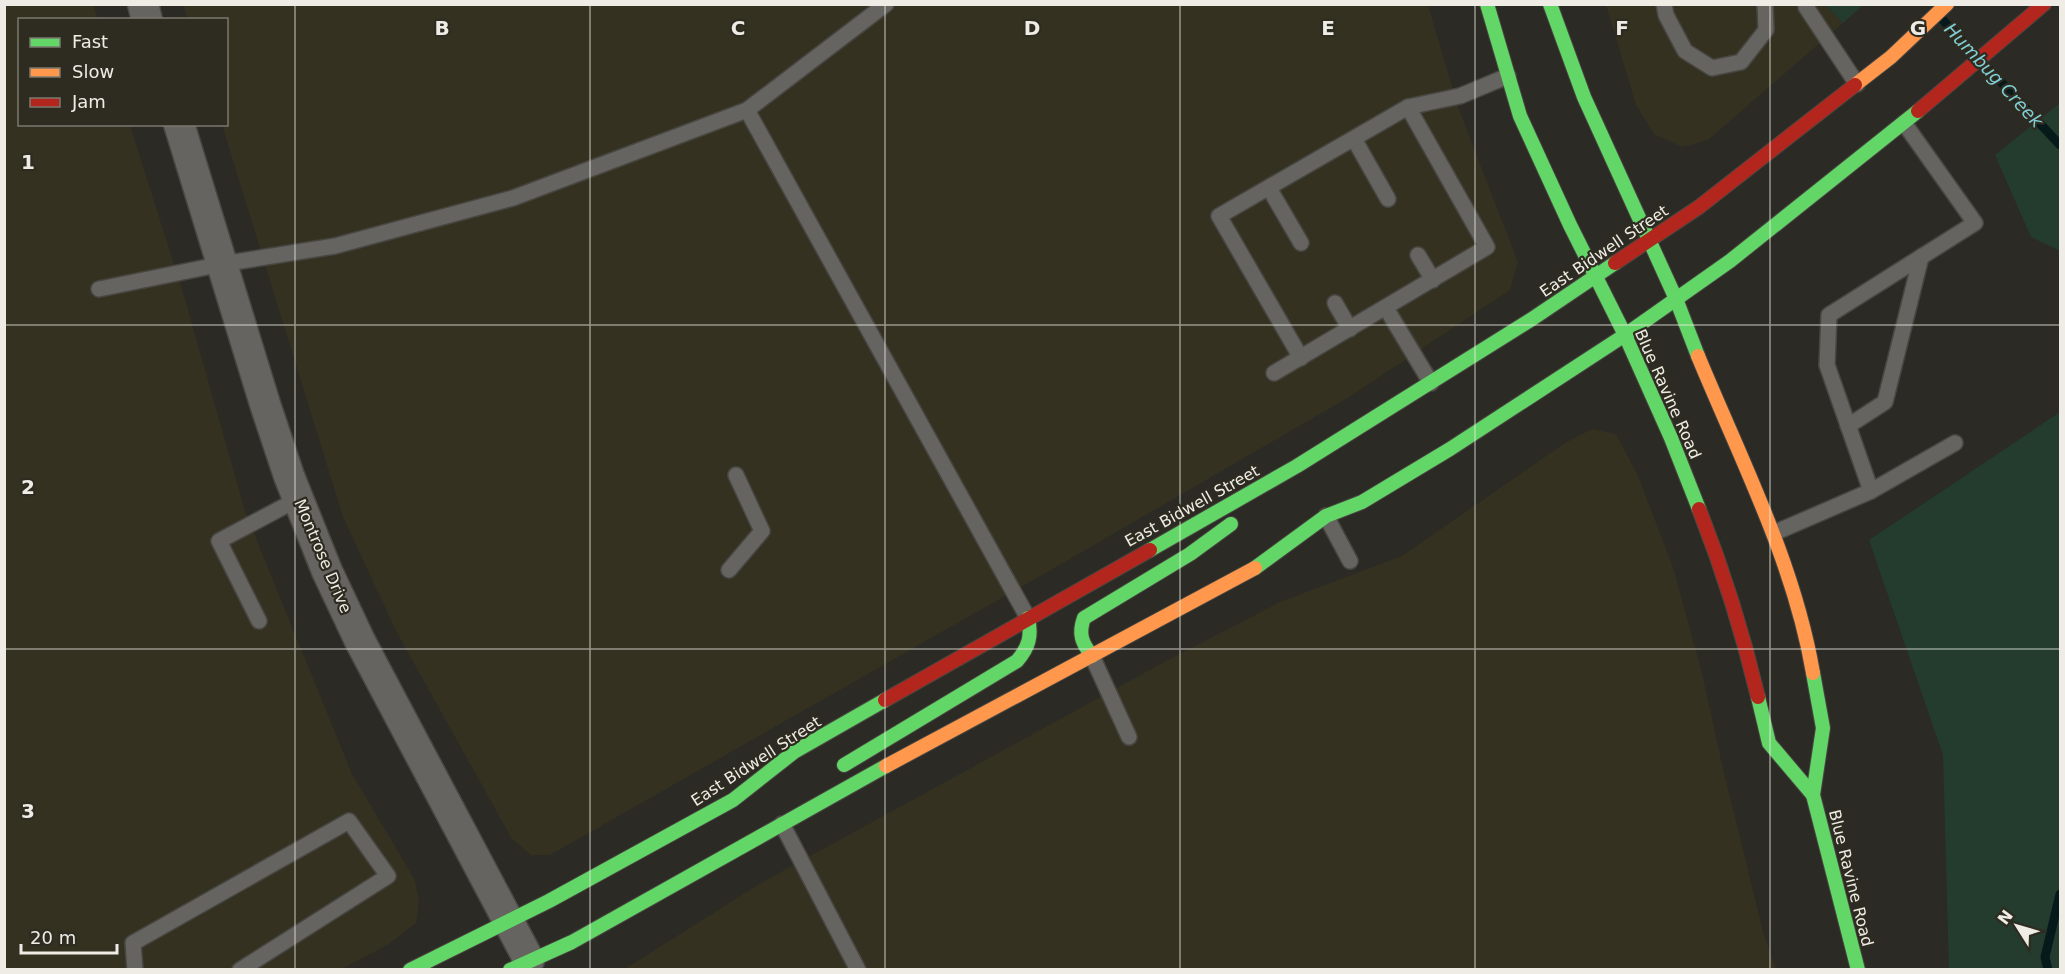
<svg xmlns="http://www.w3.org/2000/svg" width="2065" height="974" font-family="'DejaVu Sans',sans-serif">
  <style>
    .built { fill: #343121 }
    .green { fill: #233c2e }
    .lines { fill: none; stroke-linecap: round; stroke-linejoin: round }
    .stream { stroke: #071a1b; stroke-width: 9 }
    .lane-casing { stroke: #474641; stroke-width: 18 }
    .street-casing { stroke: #474641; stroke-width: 33 }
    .fast-casing { stroke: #474641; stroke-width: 16 }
    .slow-casing { stroke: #474641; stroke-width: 16 }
    .jam-casing { stroke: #474641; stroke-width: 16 }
    .lane { stroke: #656460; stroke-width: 15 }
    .street { stroke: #656460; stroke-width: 30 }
    .fast { stroke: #63d668; stroke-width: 14 }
    .slow { stroke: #ff974d; stroke-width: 14 }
    .jam { stroke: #b3261e; stroke-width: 14 }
    .grid { fill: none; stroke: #eeece5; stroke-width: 1.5; stroke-opacity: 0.55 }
    .labels { text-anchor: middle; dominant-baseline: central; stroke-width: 4.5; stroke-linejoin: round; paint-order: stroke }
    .street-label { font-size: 16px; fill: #eeece5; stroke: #2e2c21 }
    .water-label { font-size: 18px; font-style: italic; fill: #80ced6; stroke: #2e2c21 }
    .grid-label { font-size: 20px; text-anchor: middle; font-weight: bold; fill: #eeece5; stroke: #2e2c21; stroke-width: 4.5; stroke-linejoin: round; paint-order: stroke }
  </style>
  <rect width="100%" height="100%" fill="#2b2a24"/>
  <!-- built -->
  <g class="built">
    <polygon points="5,5 93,5 98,19 20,20 20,124 130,125 184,296 246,514 352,774 415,880 419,903 416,923 389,944 342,969 5,970"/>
    <polygon points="183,5 1428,5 1458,107 1518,262 1510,290 1351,396 1063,563 550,855 531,855 512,839 396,631 343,517 222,125 226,124 226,20 188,19"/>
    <polygon points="1606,5 1826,5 1843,23 1708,140 1682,147 1654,134 1636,105"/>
    <polygon points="1592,429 1616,434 1638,476 1673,567 1702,673 1724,773 1764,935 1776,969 623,970 761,883 1166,661 1280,602 1402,556 1565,443"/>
  </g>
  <!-- green -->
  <g class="green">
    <polygon points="1826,5 1863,5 1843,23"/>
    <polygon points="2060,103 2060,251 2031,237 1995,155"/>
    <polygon points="2060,412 2060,969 1949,969 1943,755 1869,540"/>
  </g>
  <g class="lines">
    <!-- stream -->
    <g class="stream">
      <polyline points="1940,17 2060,145"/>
      <polyline points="2048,970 2045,957 2060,894"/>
    </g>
    <!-- lane casing -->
    <g class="lane-casing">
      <g id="lane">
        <polyline points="1664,4 1666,15 1685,51 1712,68 1741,62 1766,30 1765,4"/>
        <polyline points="1806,4 1806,7 1857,84"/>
        <polyline points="747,110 1028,618"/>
        <polyline points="1354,139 1388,199"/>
        <polyline points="1269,188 1301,243"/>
        <polyline points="1418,255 1433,280"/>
        <polyline points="99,289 222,264 335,246 513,198 747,110 886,4"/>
        <polyline points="1335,303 1350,329"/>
        <polyline points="1386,308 1431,383"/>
        <polyline points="1301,358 1219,216 1408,107"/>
        <polyline points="1274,373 1487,247 1408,107 1460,96 1508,76"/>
        <polyline points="1848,426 1885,402 1921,257"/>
        <polyline points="1871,491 1955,443"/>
        <polyline points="1326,516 1350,561"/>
        <polyline points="1774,533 1871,491 1827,365 1829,315 1975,223 1904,123"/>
        <polyline points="729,570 762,531 736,475"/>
        <polyline points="259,621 219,541 298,499"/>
        <polyline points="1092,656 1129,737"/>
        <polyline points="782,824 858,970"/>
        <polyline points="135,970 133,943 349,821 388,876 240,970"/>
      </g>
    </g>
    <!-- street casing -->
    <g class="street-casing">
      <g id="street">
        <polyline points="143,4 147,20"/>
        <polyline points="179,124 265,404 289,476 327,571 360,641 529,960"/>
      </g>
    </g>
    <!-- fast casing -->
    <g class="fast-casing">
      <g id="fast">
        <polyline points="1487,4 1520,116 1570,225 1625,335 1671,438 1699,509"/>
        <polyline points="1550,4 1584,97 1676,299 1698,356"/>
        <polyline points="1150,550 1297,466 1532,319 1615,263"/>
        <polyline points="1255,568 1326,516 1362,502 1450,449 1625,335 1730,261 1918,111"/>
        <path d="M1092,656C1082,643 1078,634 1084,618L1190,554L1231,524"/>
        <polyline points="1813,673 1823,728 1813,795 1858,970"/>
        <polyline points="1758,697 1769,743 1813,795"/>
        <path d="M844,765L1017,661C1029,647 1032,636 1028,618"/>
        <polyline points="410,970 549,901 733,800 794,752 885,700"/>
        <polyline points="510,970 572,942 886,766"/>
      </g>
    </g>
    <!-- slow casing -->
    <g class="slow-casing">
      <g id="slow">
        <polyline points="1855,85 1891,57 1947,4"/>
        <path d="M1698,356C1741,460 1794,562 1813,673"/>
        <polyline points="886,766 1255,568"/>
      </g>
    </g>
    <!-- jam casing -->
    <g class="jam-casing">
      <g id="jam">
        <polyline points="1918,111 2044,4"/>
        <polyline points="1615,263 1699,207 1855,85"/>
        <path d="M1699,509C1723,570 1743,634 1758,697"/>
        <polyline points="885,700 1150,550"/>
      </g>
    </g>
    <!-- lane -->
    <use href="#lane" class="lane"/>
    <!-- street -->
    <use href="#street" class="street"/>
    <!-- fast -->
    <use href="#fast" class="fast"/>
    <!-- slow -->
    <use href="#slow" class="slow"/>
    <!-- jam -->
    <use href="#jam" class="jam"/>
  </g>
  <!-- grid -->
  <path class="grid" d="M295,4V970M590,4V970M885,4V970M1180,4V970M1475,4V970M1770,4V970M4,325H2060M4,649H2060"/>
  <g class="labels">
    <!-- street labels -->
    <g class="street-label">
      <text transform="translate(1604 251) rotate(-34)">East Bidwell Street</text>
      <text transform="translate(1668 394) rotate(66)">Blue Ravine Road</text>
      <text transform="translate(1192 506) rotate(-29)">East Bidwell Street</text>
      <text transform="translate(323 556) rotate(67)">Montrose Drive</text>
      <text transform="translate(756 761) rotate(-33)">East Bidwell Street</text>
      <text transform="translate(1851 878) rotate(76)">Blue Ravine Road</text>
    </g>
    <!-- water labels -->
    <g class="water-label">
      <text transform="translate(1994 75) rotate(47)">Humbug Creek</text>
    </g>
  </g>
  <g class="grid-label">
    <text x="442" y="35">B</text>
    <text x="738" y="35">C</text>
    <text x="1032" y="35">D</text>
    <text x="1328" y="35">E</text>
    <text x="1622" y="35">F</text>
    <text x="1918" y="35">G</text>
    <text x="28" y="169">1</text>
    <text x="28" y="494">2</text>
    <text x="28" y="818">3</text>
  </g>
  <!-- border -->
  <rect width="2065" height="974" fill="none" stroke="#eeece5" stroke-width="12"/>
  <!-- legend -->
  <rect x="18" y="18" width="210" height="108" fill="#2e2c21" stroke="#7b796f" stroke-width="1.5"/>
  <rect x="30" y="38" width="30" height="9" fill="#63d668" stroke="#7b796f" stroke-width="1.5"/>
  <text x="72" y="48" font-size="18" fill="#eeece5">Fast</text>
  <rect x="30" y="68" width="30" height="9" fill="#ff974d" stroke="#7b796f" stroke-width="1.5"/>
  <text x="72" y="78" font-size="18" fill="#eeece5">Slow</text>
  <rect x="30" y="98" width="30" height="9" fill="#b3261e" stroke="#7b796f" stroke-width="1.5"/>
  <text x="72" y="108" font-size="18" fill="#eeece5">Jam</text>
  <!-- north arrow -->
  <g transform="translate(2017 926) rotate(307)" stroke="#2e2c21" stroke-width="4.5" paint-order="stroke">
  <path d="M0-4.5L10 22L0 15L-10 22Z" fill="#eeece5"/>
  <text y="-9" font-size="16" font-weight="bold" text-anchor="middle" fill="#eeece5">N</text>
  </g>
  <!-- scale -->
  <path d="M21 944v9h96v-9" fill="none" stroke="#eeece5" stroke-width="3"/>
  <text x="30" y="944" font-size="18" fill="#eeece5" stroke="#2e2c21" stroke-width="4.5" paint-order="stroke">20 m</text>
</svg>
